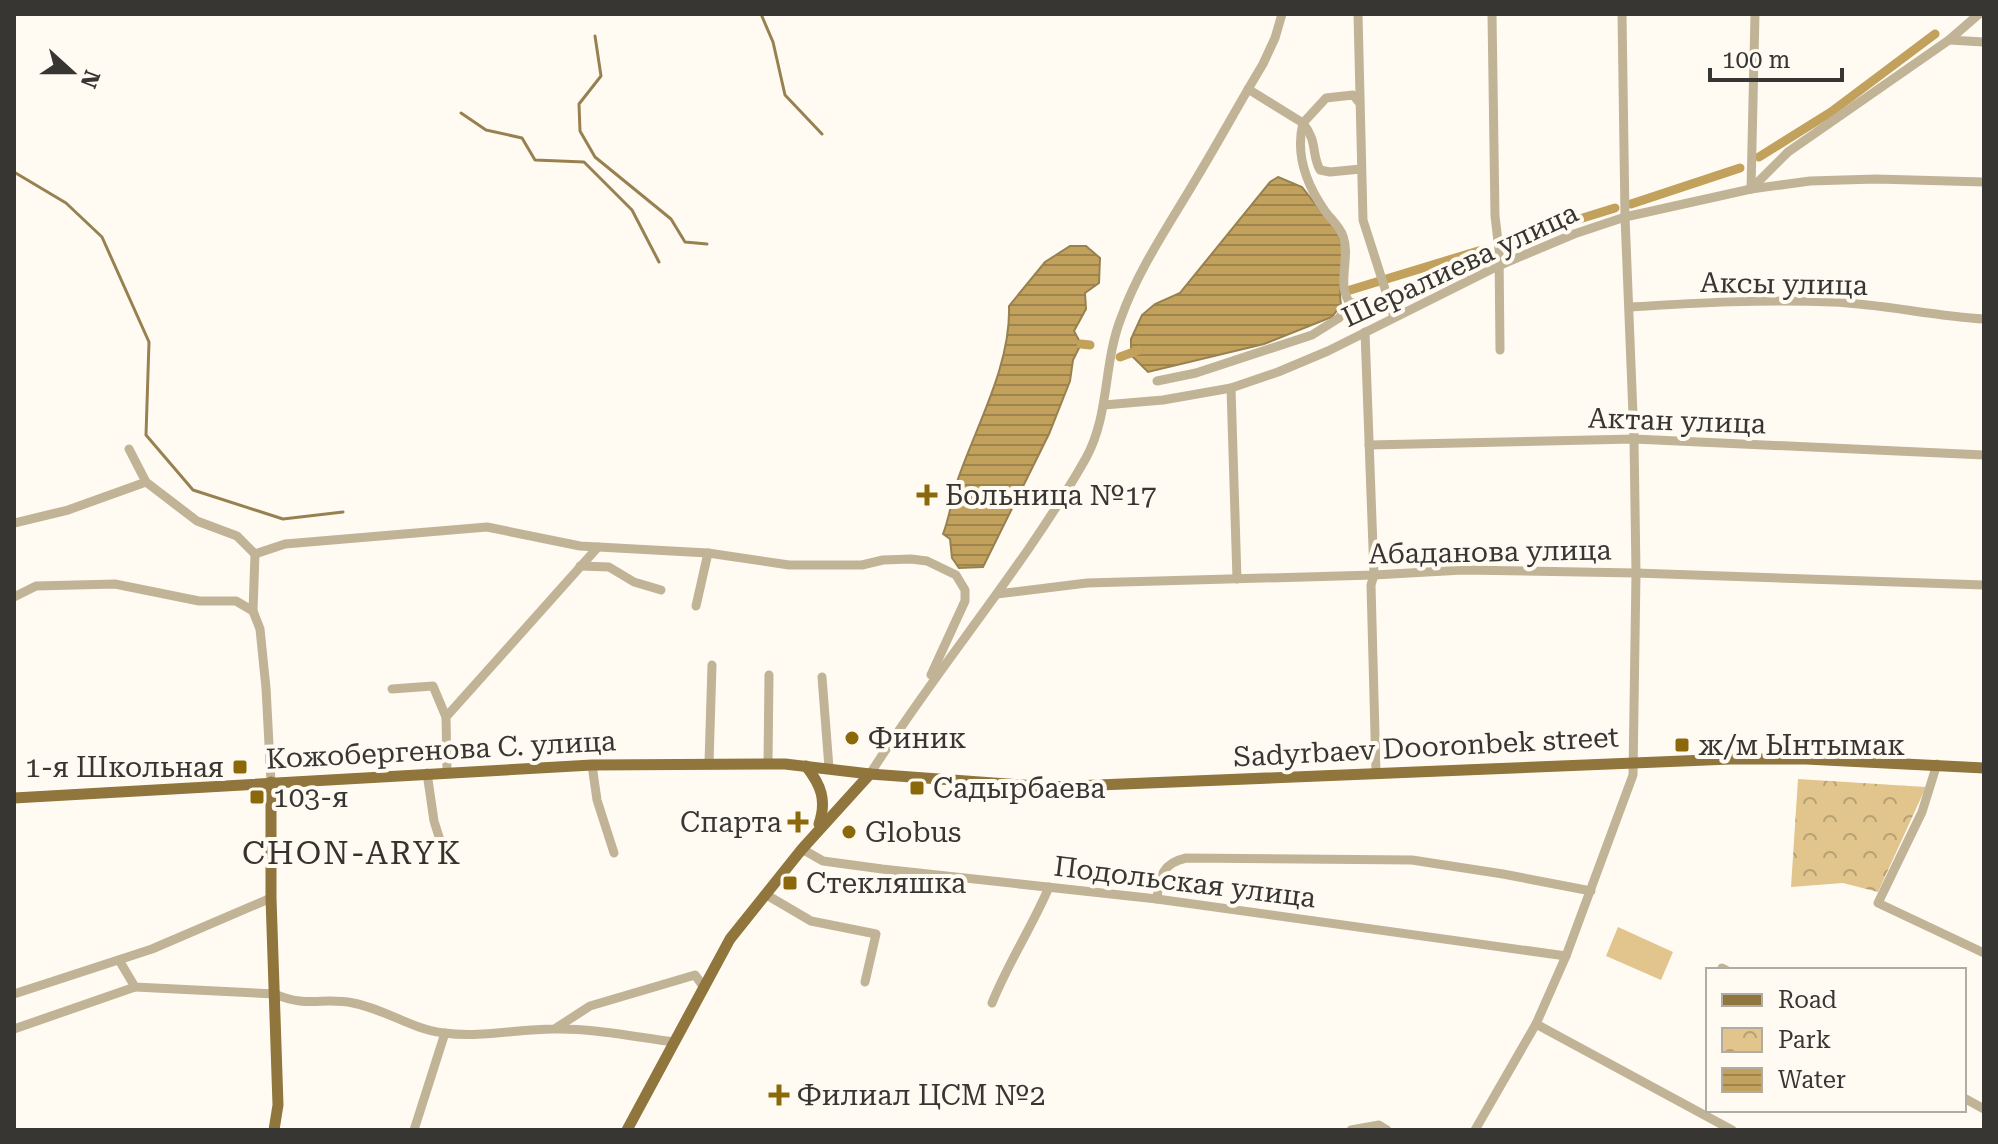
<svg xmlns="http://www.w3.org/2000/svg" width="1998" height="1144" font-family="'Roboto Serif',serif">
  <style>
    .park { fill: url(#park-crowns) }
    .pitch { fill: #e1c58c }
    .water { fill: url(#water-rules); stroke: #988150; stroke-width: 2 }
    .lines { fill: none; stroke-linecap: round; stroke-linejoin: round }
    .stream { stroke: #988150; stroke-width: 3 }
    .canal { stroke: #c1a15c; stroke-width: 9 }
    .minor { stroke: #c1b396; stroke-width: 9 }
    .major { stroke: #90753d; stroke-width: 11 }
    .poi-dot { fill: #8b6809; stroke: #fffbf3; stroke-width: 3 }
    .labels { text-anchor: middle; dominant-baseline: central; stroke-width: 8; stroke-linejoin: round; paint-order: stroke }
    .street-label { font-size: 28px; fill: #373633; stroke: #fffbf3 }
    .poi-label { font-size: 28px; fill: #373633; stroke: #fffbf3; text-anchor: start }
    .quarter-label { font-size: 32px; letter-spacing: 2px; fill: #36332d; stroke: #fffbf3 }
  </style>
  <defs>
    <pattern id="park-crowns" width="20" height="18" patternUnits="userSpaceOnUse" patternTransform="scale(2)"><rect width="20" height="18" fill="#e1c58c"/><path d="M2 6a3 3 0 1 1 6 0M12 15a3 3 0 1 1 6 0" fill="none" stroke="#b7a173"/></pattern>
    <pattern id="water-rules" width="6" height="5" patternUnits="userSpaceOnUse" patternTransform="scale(2)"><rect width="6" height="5" fill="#c1a15c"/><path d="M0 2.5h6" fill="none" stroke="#9e844d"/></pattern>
  </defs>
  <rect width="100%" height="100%" fill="#fffbf3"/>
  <!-- park -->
  <polygon class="park" points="1798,779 1926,787 1878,892 1843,883 1791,887"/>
  <!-- pitch -->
  <polygon class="pitch" points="1618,927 1673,952 1661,980 1606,956"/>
  <!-- water -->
  <g class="water">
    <polygon points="1278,177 1302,187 1338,233 1343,249 1340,296 1341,305 1332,317 1264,344 1148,372 1131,355 1131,339 1142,315 1155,304 1180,293 1270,182"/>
    <path d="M1070,246H1086L1100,258L1099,283L1085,293L1086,309L1074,331L1081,344L1073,360L1070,381L1049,434L983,567L959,568L952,558L950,539L943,534C950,516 952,497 958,479C977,424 1011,365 1009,306L1045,262Z"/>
  </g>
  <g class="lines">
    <!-- stream -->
    <g class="stream">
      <polyline points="761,14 773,42 785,95 822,134"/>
      <polyline points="595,36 601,76 579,104 580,131 595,157 671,219 685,242 707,244"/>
      <polyline points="461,113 486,130 522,138 535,160 584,162 632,210 659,262"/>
      <polyline points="14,172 66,203 102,237 149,342 146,435 193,490 283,519 343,512"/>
    </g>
    <!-- canal -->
    <g class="canal">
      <polyline points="1759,157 1831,112 1935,34"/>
      <polyline points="1631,204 1740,168"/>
      <polyline points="1505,242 1615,208"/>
      <polyline points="1347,291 1485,249"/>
      <polyline points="1081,344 1090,345"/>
      <polyline points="1120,357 1139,350"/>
    </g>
    <!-- minor -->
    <g class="minor">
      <polyline points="1358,14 1363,220 1394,317"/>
      <polyline points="1492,14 1495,216 1499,250 1500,350"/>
      <polyline points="1949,40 1984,42"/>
      <path d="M1248,89L1303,123C1295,155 1306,184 1325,211C1330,218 1340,227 1343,236C1351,257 1336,285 1350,303"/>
      <path d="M1359,102L1353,95L1326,98L1303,123C1318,142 1311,153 1320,170L1330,172L1361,169"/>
      <polyline points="1751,189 1788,152 1949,40 1979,14"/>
      <polyline points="1751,189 1755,14"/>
      <path d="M1630,307C1697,303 1764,299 1832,302C1883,304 1933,316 1984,319"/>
      <polyline points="1365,332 1374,575 1371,585 1376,772"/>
      <polyline points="1157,381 1196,373 1312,335 1339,318 1350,303 1389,301"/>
      <polyline points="1231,388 1237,579"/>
      <polyline points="1104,405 1163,400 1231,388 1278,372 1328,351 1498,266 1574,234 1625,217 1751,189 1810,181 1876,179 1984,182"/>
      <polyline points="1369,445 1634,439 1984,455"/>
      <polyline points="129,449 146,482 197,521 237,536 255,554 253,611 260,629 266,688 271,782"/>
      <polyline points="14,523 68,510 146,482"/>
      <polyline points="255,554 285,544 487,527 580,546 708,553 789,565 862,565 883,560 911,559 927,561 956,575 965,590 965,601 931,675"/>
      <polyline points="580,566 609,567 634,582 661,590"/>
      <polyline points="997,594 1087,583 1374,575 1463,570 1636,573 1984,585"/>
      <polyline points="14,597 36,586 115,584 199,601 236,601 253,611"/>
      <polyline points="696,606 708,553"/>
      <polyline points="822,677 829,768"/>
      <polyline points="392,689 433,686 446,717"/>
      <polyline points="709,763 712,665"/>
      <polyline points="768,763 769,675"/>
      <polyline points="1937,764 1922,812 1878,903 1984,953"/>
      <polyline points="592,765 597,800 614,853"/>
      <polyline points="447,772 446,717 598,547"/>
      <polyline points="427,773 434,821 446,859"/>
      <path d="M870,774C938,666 1023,569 1086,458C1110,414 1103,364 1121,318C1139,268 1169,225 1196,179C1219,141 1240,102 1263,64L1275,38L1282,14"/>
      <polyline points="802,849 823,861 882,869 1157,899 1566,956"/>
      <polyline points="765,894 811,921 876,934 865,982"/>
      <path d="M1157,899C1159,876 1163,863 1186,858L1412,860L1503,874L1591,891"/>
      <path d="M119,960L135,987L275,994C306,1008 323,997 353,1003C385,1009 411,1029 444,1033C481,1038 517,1029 554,1029C593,1028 635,1037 675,1042"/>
      <polyline points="1722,968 1726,970"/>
      <polyline points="14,994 152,949 271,898"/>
      <path d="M992,1003C1008,963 1032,927 1049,887"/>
      <polyline points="1536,1024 1732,1130"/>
      <polyline points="556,1028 590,1006 695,975 703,986"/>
      <polyline points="14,1029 135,987"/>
      <polyline points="1964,1098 1984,1109"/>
      <polyline points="414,1130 445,1033"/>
      <polyline points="1351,1130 1379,1125 1387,1130"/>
      <polyline points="1475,1130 1536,1024 1566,956 1633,775 1636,573 1634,439 1625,217 1622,14"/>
    </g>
    <!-- major -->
    <g class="major">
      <path d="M806,766C821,785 827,800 819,824"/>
      <polyline points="271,782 271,898 278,1105 274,1130"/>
      <polyline points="14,798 592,765 785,764 870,774 1050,787 1731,759 1806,759 1984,768"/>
      <polyline points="627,1130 730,939 802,849 870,774"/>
    </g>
  </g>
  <!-- markers -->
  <g class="poi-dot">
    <path d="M923 483h8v8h8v8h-8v8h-8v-8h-8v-8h8z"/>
    <circle cx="852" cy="738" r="8"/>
    <rect x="1674" y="737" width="16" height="16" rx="4"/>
    <rect x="232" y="759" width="16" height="16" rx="4"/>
    <rect x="909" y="780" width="16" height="16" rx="4"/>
    <rect x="249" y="789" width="16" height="16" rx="4"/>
    <path d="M794 810h8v8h8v8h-8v8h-8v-8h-8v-8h8z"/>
    <circle cx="849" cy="832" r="8"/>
    <rect x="782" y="875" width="16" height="16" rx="4"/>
    <path d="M775 1083h8v8h8v8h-8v8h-8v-8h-8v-8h8z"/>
  </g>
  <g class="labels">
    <!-- street labels -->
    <g class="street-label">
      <text transform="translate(1460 265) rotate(-25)">Шералиева улица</text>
      <text transform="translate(1784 284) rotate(1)">Аксы улица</text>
      <text transform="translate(1677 421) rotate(2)">Актан улица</text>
      <text transform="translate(1490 552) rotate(-1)">Абаданова улица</text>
      <text transform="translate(1426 747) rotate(-3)">Sadyrbaev Dooronbek street</text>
      <text transform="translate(441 750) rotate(-3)">Кожобергенова С. улица</text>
      <text transform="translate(1185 882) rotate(7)">Подольская улица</text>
    </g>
    <!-- poi labels -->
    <g class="poi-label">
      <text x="945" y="495">Больница №17</text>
      <text x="868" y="738">Финик</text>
      <text x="1698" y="745">ж/м Ынтымак</text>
      <text x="224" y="767" text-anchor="end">1-я Школьная</text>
      <text x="933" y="788">Садырбаева</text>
      <text x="273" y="797">103-я</text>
      <text x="782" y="822" text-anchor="end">Спарта</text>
      <text x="865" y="832">Globus</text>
      <text x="806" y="883">Стекляшка</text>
      <text x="797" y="1095">Филиал ЦСМ №2</text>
    </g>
    <!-- quarter labels -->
    <g class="quarter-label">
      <text x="352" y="853">CHON-ARYK</text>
    </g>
  </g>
  <!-- border -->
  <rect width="1998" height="1144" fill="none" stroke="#373633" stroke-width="32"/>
  <!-- legend -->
  <rect x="1706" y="968" width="260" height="144" fill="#fffbf3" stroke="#afaca6" stroke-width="2"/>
  <rect x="1722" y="994" width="40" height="12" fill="#90753d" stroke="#afaca6" stroke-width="2"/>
  <text x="1778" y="1008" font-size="24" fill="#373633">Road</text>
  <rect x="1722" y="1028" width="40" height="24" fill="url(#park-crowns)" stroke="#afaca6" stroke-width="2"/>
  <text x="1778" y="1048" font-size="24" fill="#373633">Park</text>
  <rect x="1722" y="1068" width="40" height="24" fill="url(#water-rules)" stroke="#afaca6" stroke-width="2"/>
  <text x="1778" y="1088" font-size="24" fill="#373633">Water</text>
  <!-- north arrow -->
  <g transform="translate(72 72) rotate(111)" stroke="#fffbf3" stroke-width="6" paint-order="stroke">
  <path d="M0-6L14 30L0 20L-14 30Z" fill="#373633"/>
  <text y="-12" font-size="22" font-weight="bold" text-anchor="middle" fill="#373633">N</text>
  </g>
  <!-- scale -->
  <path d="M1710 68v12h132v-12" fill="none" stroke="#373633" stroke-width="4"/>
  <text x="1722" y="68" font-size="24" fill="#373633" stroke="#fffbf3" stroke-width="6" paint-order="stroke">100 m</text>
</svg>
